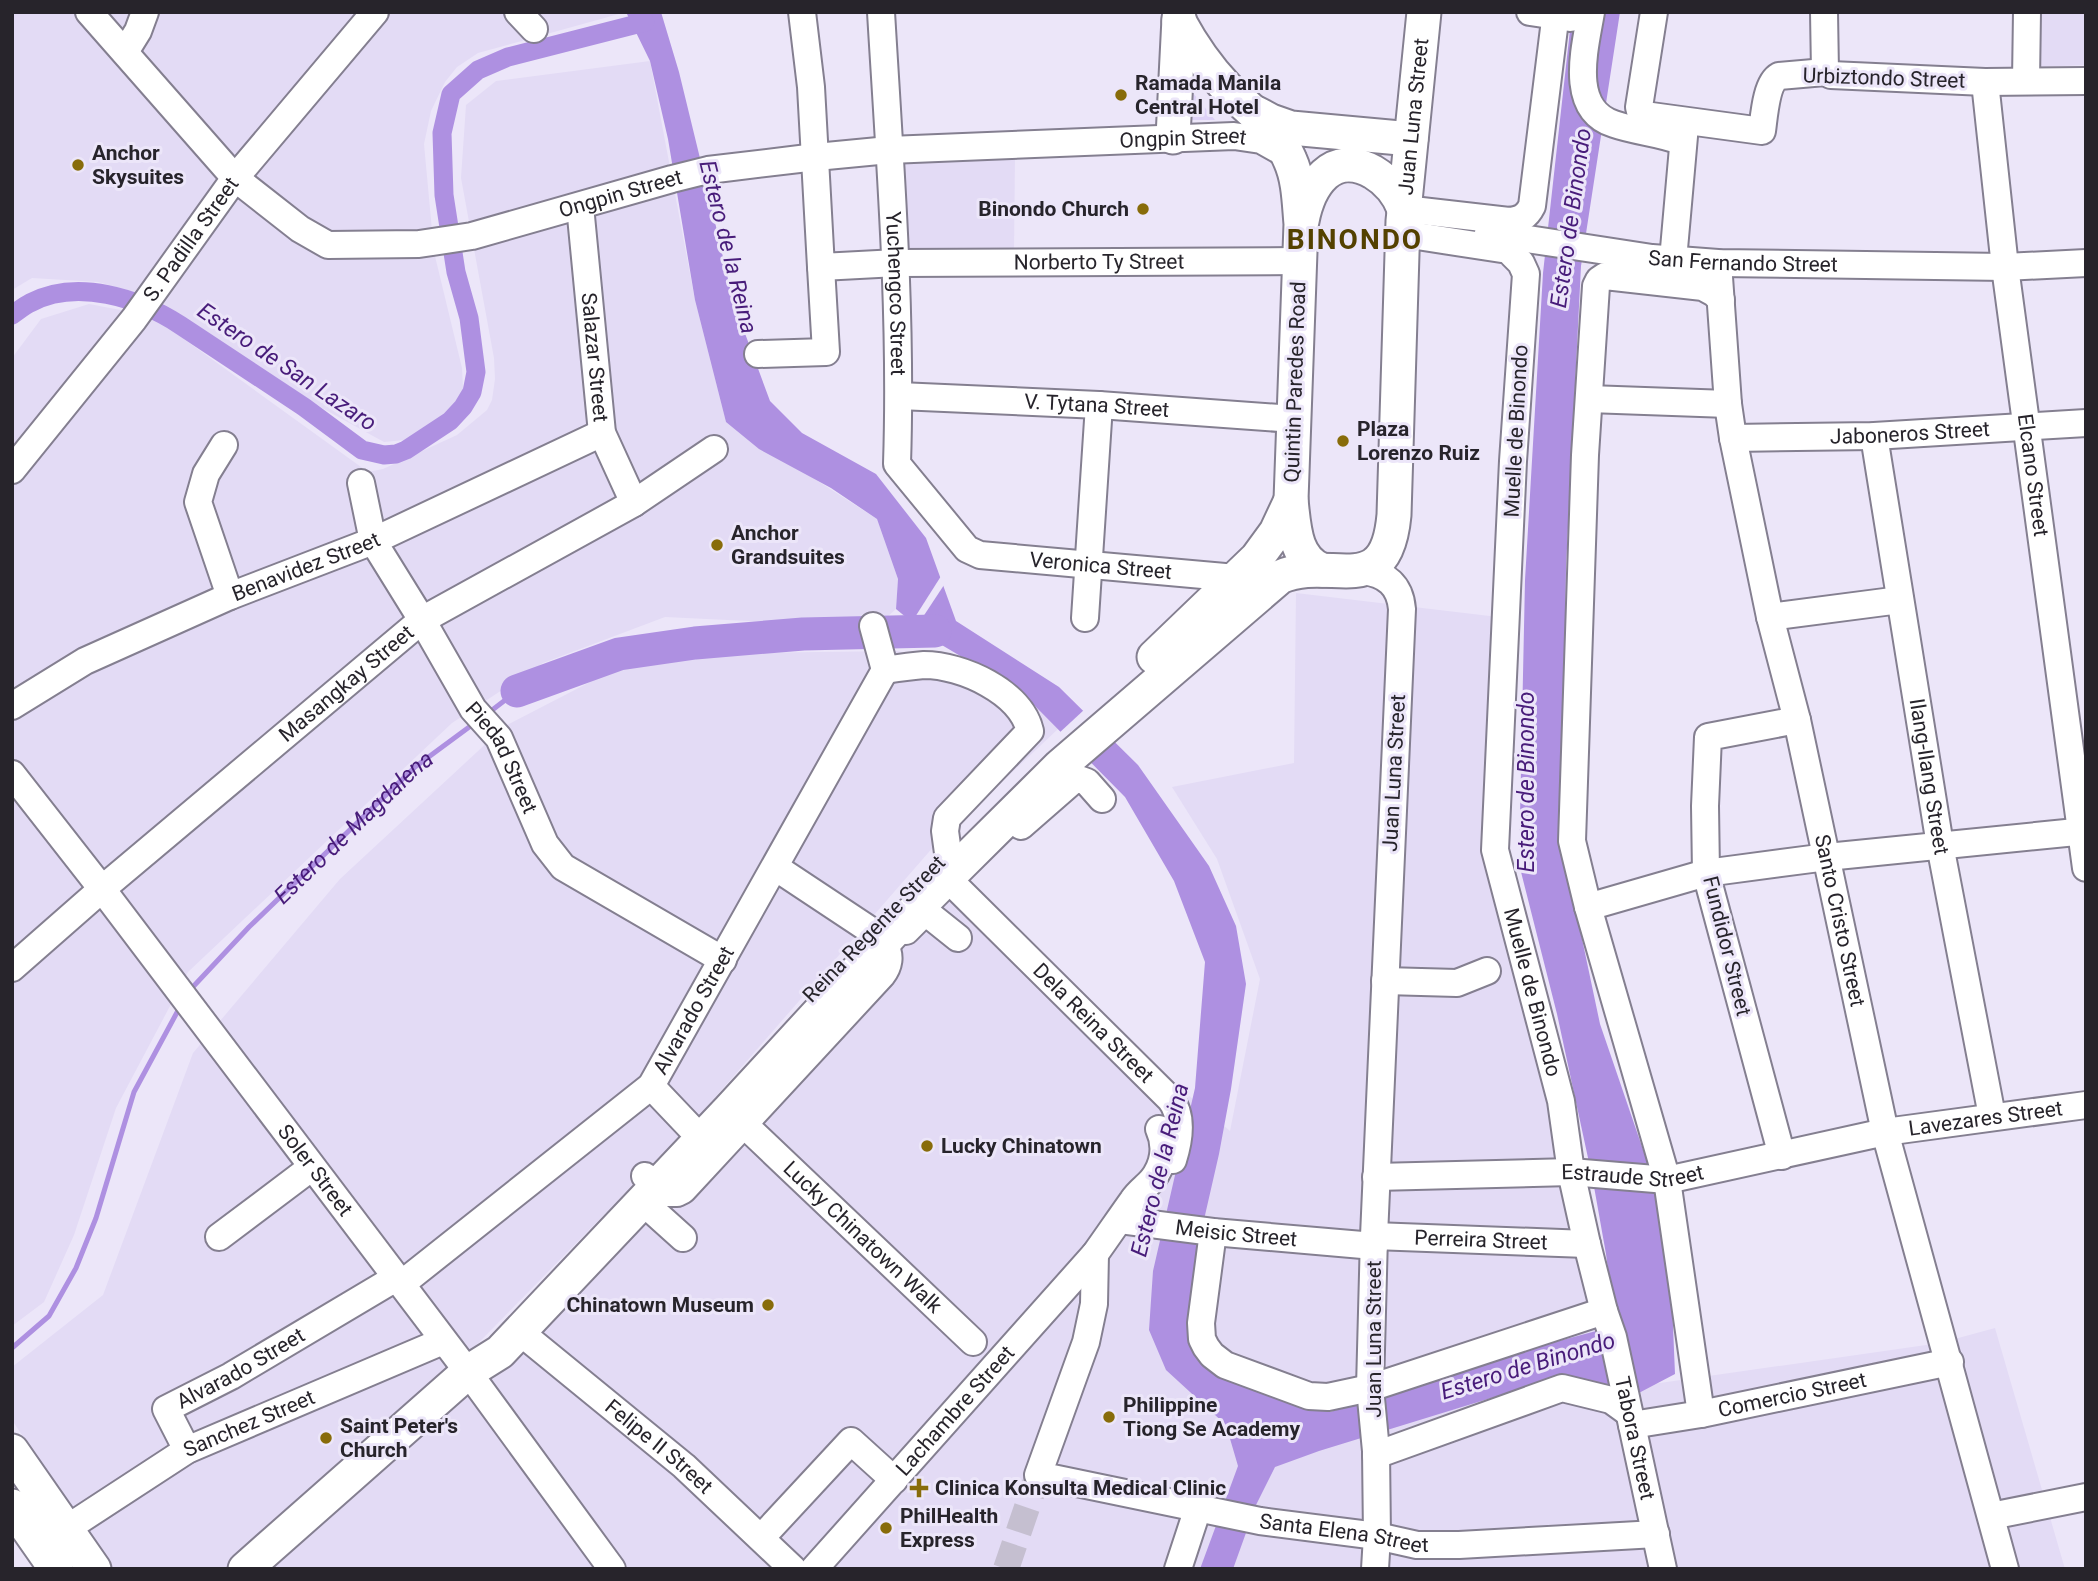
<svg xmlns="http://www.w3.org/2000/svg" width="2098" height="1581" font-family="Roboto,sans-serif">
  <style>
    .built { fill: #e3dbf5 }
    .green { fill: #ddd1f7 }
    .water { fill: #ae90e1 }
    .pier { fill: #ece6f9 }
    .lines { fill: none; stroke-linecap: round; stroke-linejoin: round }
    .stream { stroke: #ae90e1; stroke-width: 5 }
    .canal { stroke: #ae90e1; stroke-width: 19 }
    .river { stroke: #ae90e1; stroke-width: 33 }
    .minor-tunnel { stroke: #c5bfd0; stroke-width: 26; stroke-dasharray: 26 13; stroke-linecap: butt }
    .minor-casing { stroke: #847f90; stroke-width: 30 }
    .major-casing { stroke: #847f90; stroke-width: 37 }
    .minor { stroke: #fff; stroke-width: 26 }
    .major { stroke: #fff; stroke-width: 33 }
    .poi-dot { fill: #886c0a; stroke: #ece6f9; stroke-width: 2.5 }
    .labels { text-anchor: middle; dominant-baseline: central; stroke-width: 6; stroke-linejoin: round; paint-order: stroke }
    .street-label { font-size: 21px; fill: #27242b; stroke: #ece6f9 }
    .poi-label { font-size: 21px; font-weight: bold; fill: #27242b; stroke: #ece6f9; text-anchor: start }
    .water-label { font-size: 23px; font-style: italic; fill: #481c7a; stroke: #ece6f9 }
    .district-label { font-size: 28px; font-weight: bold; letter-spacing: 2px; fill: #544100; stroke: #ece6f9 }
  </style>
  <rect width="100%" height="100%" fill="#ece6f9"/>
  <!-- built -->
  <g class="built">
    <polygon points="12,12 626,12 478,53 457,67 445,82 431,111 424,144 434,252 462,368 463,388 460,398 449,413 433,425 404,440 384,442 322,408 161,302 131,291 98,282 32,278 12,290"/>
    <polygon points="2013,12 2086,12 2086,65 2011,68"/>
    <polygon points="650,61 695,300 726,422 877,519 898,579 896,609 876,627 665,617 543,663 452,723 188,972 116,1108 74,1235 44,1302 12,1326 12,358 41,319 89,304 152,316 368,472 383,469 457,435 487,410 492,400 495,379 494,358 461,178 466,105 496,81"/>
    <polygon points="1015,157 1014,251 904,254 898,159"/>
    <polygon points="1296,593 1515,619 1501,863 1632,1387 1940,1343 1995,1328 2065,1569 264,1569 771,1051 929,872 1230,1131 1260,979 1217,859 1172,787 1294,763"/>
    <polygon points="897,651 979,667 1034,705 1058,729 935,845 684,1133 445,1377 231,1569 111,1569 12,1420 12,1367 103,1295 193,1053 340,879 505,726 623,665 752,653"/>
  </g>
  <!-- green -->
  <polygon class="green" points="1184,82 1215,120 1184,120"/>
  <!-- water -->
  <polygon class="water" points="626,12 661,12 679,72 707,187 733,301 770,401 802,433 876,474 926,538 956,621 1059,687 1138,765 1209,866 1236,926 1246,984 1231,1089 1219,1154 1195,1259 1193,1337 1265,1394 1330,1412 1495,1358 1615,1326 1606,1254 1593,1181 1557,1014 1519,864 1525,580 1543,273 1572,12 1620,12 1581,266 1566,568 1562,844 1600,1024 1664,1211 1671,1278 1675,1374 1635,1395 1563,1376 1319,1451 1275,1467 1256,1505 1233,1569 1200,1569 1238,1466 1226,1425 1166,1370 1149,1330 1153,1271 1195,1088 1205,962 1174,881 1125,797 1034,705 979,667 935,641 896,609 898,579 877,519 831,488 759,449 726,422 695,300 668,139 650,61"/>
  <!-- pier -->
  <g class="pier">
    <polygon points="943,573 946,582 915,629 910,625"/>
    <polygon points="1085,709 1109,734 1082,759 1058,734"/>
  </g>
  <g class="lines">
    <!-- stream -->
    <g class="stream">
      <polyline points="487,714 517,691"/>
      <path id="s1" d="M190,990L249,927L415,767L476,722"/>
      <polyline points="12,1348 49,1316 76,1268 96,1218 134,1092 181,1005"/>
    </g>
    <!-- canal -->
    <path class="canal" d="M12,315C18,311 24,306 30,303C77,278 139,298 180,325L304,407L362,450L384,455L396,454L406,450L450,421L463,407L472,392L476,372L469,318L456,272L444,195L442,133L451,94L478,70L508,57L645,22"/>
    <!-- river -->
    <polyline class="river" points="517,691 619,654 695,643 803,634 935,631"/>
    <!-- minor-tunnel -->
    <polyline class="minor-tunnel" points="1006,1569 1038,1475"/>
    <!-- minor casing -->
    <g class="minor-casing">
      <g id="minor">
        <path id="s2" d="M89,12L235,178L300,229L328,245L419,244L472,236L672,179L708,170L816,157L889,150L1234,136L1261,140L1288,155"/>
        <polyline points="518,12 534,29"/>
        <path id="s3" d="M802,12L811,87L821,267L897,263L1300,261"/>
        <path id="s4" d="M881,12C890,163 902,313 897,464L967,549L980,555L1236,578"/>
        <polyline points="1530,12 1570,18"/>
        <path d="M1591,12C1585,48 1568,109 1614,124C1637,132 1661,133 1683,142"/>
        <path d="M1654,12L1639,107L1640,111L1644,115L1762,131C1764,117 1766,83 1779,76L1825,72L1831,75L1985,82L2086,81"/>
        <polyline points="1824,12 1825,72"/>
        <polyline points="125,52 138,31 145,12"/>
        <polyline points="2026,81 2027,12"/>
        <path id="s5" d="M1985,82L2005,267L2086,868"/>
        <path id="s6" d="M580,206L602,433L634,503"/>
        <path d="M1404,209L1509,221C1521,220 1527,216 1532,206L1556,12"/>
        <path id="s7" d="M1403,221L1408,231L1417,236L1508,250L1521,263L1526,274L1513,461L1495,850L1561,1101L1571,1172L1587,1244L1604,1311L1613,1337L1663,1569"/>
        <path id="s8" d="M1488,233L1652,258L1718,263L2005,267L2086,263"/>
        <polyline points="1673,260 1685,125"/>
        <path id="s9" d="M1718,263L1728,404L1733,438L1770,617L1797,720L1885,1132L2005,1569"/>
        <polyline points="758,354 826,352 821,267"/>
        <path id="s10" d="M899,396L1099,405L1293,419"/>
        <polyline points="1589,399 1728,404"/>
        <path id="s11" d="M1874,436L1940,845L1992,1116"/>
        <path id="s12" d="M1733,438L1874,436L2086,423"/>
        <polyline points="224,445 206,474 198,502 230,596"/>
        <path id="s13" d="M12,470L134,319L235,178L375,12"/>
        <path id="s14" d="M361,483L373,541L422,620L473,709L499,738L545,844L563,867L723,960"/>
        <path d="M1363,571C1386,574 1400,585 1402,609L1374,1236L1370,1388L1376,1451L1377,1536L1375,1569"/>
        <polyline points="1770,617 1900,600"/>
        <polyline points="1085,618 1099,405"/>
        <polyline points="873,626 885,670"/>
        <path d="M885,670C898,668 911,666 924,665C962,665 1021,692 1030,731L947,818L945,831L948,853"/>
        <path id="s15" d="M12,706L85,661L230,596L373,541L602,433"/>
        <path id="s16" d="M12,774L102,889L468,1372L612,1569"/>
        <polyline points="1021,826 1076,778 1087,782 1102,799"/>
        <polyline points="775,867 870,930"/>
        <path id="s17" d="M947,878L1170,1099C1184,1116 1179,1141 1173,1160"/>
        <polyline points="1588,907 1706,873 1827,857 2086,831"/>
        <polyline points="906,931 921,916 928,914 958,938"/>
        <path id="s18" d="M12,968L102,889L422,620L634,503L714,449"/>
        <polyline points="1385,981 1457,983 1487,971"/>
        <polyline points="651,1086 690,1127"/>
        <path id="s19" d="M751,1131L973,1342"/>
        <polyline points="1782,1156 1706,873 1705,806 1708,737 1797,720"/>
        <path d="M645,1176L666,1193H677L683,1190L882,975C889,966 891,956 885,946"/>
        <path id="s20" d="M1376,1177L1571,1172L1667,1180L1885,1132L2086,1105"/>
        <polyline points="643,1202 683,1238"/>
        <path id="s21" d="M1120,1220L1213,1232L1374,1246"/>
        <polyline points="1213,1232 1201,1323 1202,1339 1206,1347 1212,1355 1225,1365 1309,1396 1328,1397 1370,1388 1604,1311"/>
        <path id="s22" d="M1374,1236L1587,1244"/>
        <polyline points="219,1237 312,1167"/>
        <path id="s23" d="M1095,1254L1094,1304L1086,1342L1038,1475L1260,1521L1377,1536L1417,1545H1459L1656,1534"/>
        <path id="s24" d="M520,1332L684,1466L793,1569"/>
        <polyline points="1701,1414 1667,1180 1588,907 1572,841 1585,455 1596,286 1599,280 1605,276 1703,287 1714,293 1721,300"/>
        <path id="s25" d="M1632,1425L1701,1414L1950,1362"/>
        <path id="s26" d="M187,1450L166,1409L231,1376L389,1282L409,1278L651,1086L885,670"/>
        <polyline points="1376,1455 1562,1388 1611,1400 1629,1413"/>
        <polyline points="1991,1516 2086,1497"/>
        <path id="s27" d="M66,1529L187,1450L443,1341"/>
        <polyline points="761,1538 851,1441 894,1480"/>
        <path id="s28" d="M814,1569L1095,1254C1108,1236 1120,1218 1133,1200C1138,1192 1146,1187 1152,1180C1164,1165 1167,1146 1159,1129"/>
        <polyline points="1178,1569 1198,1508"/>
      </g>
    </g>
    <!-- major casing -->
    <g class="major-casing">
      <g id="major">
        <path d="M1179,21C1192,45 1207,67 1226,87C1248,109 1278,130 1290,160C1299,180 1299,202 1301,224L1291,500C1294,525 1294,559 1322,570"/>
        <polyline points="1256,113 1271,121 1291,128 1411,139"/>
        <polyline points="1173,137 1179,18"/>
        <path d="M1302,221C1309,185 1332,149 1373,172C1388,181 1398,193 1404,209"/>
        <polyline points="1154,657 1257,558 1276,532 1291,500"/>
        <polyline points="12,1451 94,1569"/>
        <polyline points="12,1506 56,1569"/>
        <path id="s29" d="M245,1569L468,1372L500,1352L729,1110L896,929L947,878L1060,766L1280,577C1331,554 1386,604 1394,515L1403,221L1424,12"/>
      </g>
    </g>
    <!-- minor -->
    <use href="#minor" class="minor"/>
    <!-- major -->
    <use href="#major" class="major"/>
  </g>
  <!-- markers -->
  <g class="poi-dot">
    <circle cx="1121" cy="95" r="7"/>
    <circle cx="78" cy="165" r="7"/>
    <circle cx="1143" cy="209" r="7"/>
    <circle cx="1343" cy="441" r="7"/>
    <circle cx="717" cy="545" r="7"/>
    <circle cx="927" cy="1146" r="7"/>
    <circle cx="768" cy="1305" r="7"/>
    <circle cx="1109" cy="1417" r="7"/>
    <circle cx="326" cy="1438" r="7"/>
    <path d="M915.5 1477.5h7v7h7v7h-7v7h-7v-7h-7v-7h7z"/>
    <circle cx="886" cy="1528" r="7"/>
  </g>
  <g class="labels">
    <!-- street labels -->
    <g class="street-label">
      <text transform="translate(1884 78) rotate(2)">Urbiztondo Street</text>
      <text stroke="none"><textPath href="#s29" startOffset="1986">Juan Luna Street</textPath></text>
      <text stroke="none"><textPath href="#s2" startOffset="1202">Ongpin Street</textPath></text>
      <text stroke="none"><textPath href="#s2" startOffset="635">Ongpin Street</textPath></text>
      <text stroke="none"><textPath href="#s13" startOffset="292">S. Padilla Street</textPath></text>
      <text stroke="none"><textPath href="#s8" startOffset="257">San Fernando Street</textPath></text>
      <text stroke="none"><textPath href="#s3" startOffset="534">Norberto Ty Street</textPath></text>
      <text stroke="none"><textPath href="#s4" startOffset="282">Yuchengco Street</textPath></text>
      <text stroke="none"><textPath href="#s6" startOffset="152">Salazar Street</textPath></text>
      <text transform="translate(1295 382) rotate(-88)">Quintin Paredes Road</text>
      <text stroke="none"><textPath href="#s10" startOffset="198">V. Tytana Street</textPath></text>
      <text transform="translate(1516 431) rotate(-87)">Muelle de Binondo</text>
      <text stroke="none"><textPath href="#s12" startOffset="177">Jaboneros Street</textPath></text>
      <text stroke="none"><textPath href="#s5" startOffset="396">Elcano Street</textPath></text>
      <text stroke="none"><textPath href="#s15" startOffset="326">Benavidez Street</textPath></text>
      <text stroke="none"><textPath href="#s4" startOffset="698">Veronica Street</textPath></text>
      <text stroke="none"><textPath href="#s18" startOffset="439">Masangkay Street</textPath></text>
      <text stroke="none"><textPath href="#s14" startOffset="312">Piedad Street</textPath></text>
      <text transform="translate(1394 773) rotate(-87)">Juan Luna Street</text>
      <text stroke="none"><textPath href="#s11" startOffset="345">Ilang-Ilang Street</textPath></text>
      <text stroke="none"><textPath href="#s9" startOffset="670">Santo Cristo Street</textPath></text>
      <text transform="translate(874 929) rotate(-46)">Reina Regente Street</text>
      <text transform="translate(1727 946) rotate(76)">Fundidor Street</text>
      <text stroke="none"><textPath href="#s7" startOffset="868">Muelle de Binondo</textPath></text>
      <text stroke="none"><textPath href="#s26" startOffset="719">Alvarado Street</textPath></text>
      <text stroke="none"><textPath href="#s17" startOffset="206">Dela Reina Street</textPath></text>
      <text stroke="none"><textPath href="#s20" startOffset="616">Lavezares Street</textPath></text>
      <text stroke="none"><textPath href="#s16" startOffset="499">Soler Street</textPath></text>
      <text stroke="none"><textPath href="#s20" startOffset="257">Estraude Street</textPath></text>
      <text stroke="none"><textPath href="#s21" startOffset="117">Meisic Street</textPath></text>
      <text stroke="none"><textPath href="#s19" startOffset="154">Lucky Chinatown Walk</textPath></text>
      <text stroke="none"><textPath href="#s22" startOffset="107">Perreira Street</textPath></text>
      <text transform="translate(1374 1339) rotate(-90)">Juan Luna Street</text>
      <text stroke="none"><textPath href="#s26" startOffset="131">Alvarado Street</textPath></text>
      <text stroke="none"><textPath href="#s25" startOffset="163">Comercio Street</textPath></text>
      <text stroke="none"><textPath href="#s28" startOffset="212">Lachambre Street</textPath></text>
      <text stroke="none"><textPath href="#s27" startOffset="212">Sanchez Street</textPath></text>
      <text stroke="none"><textPath href="#s7" startOffset="1326">Tabora Street</textPath></text>
      <text stroke="none"><textPath href="#s24" startOffset="180">Felipe II Street</textPath></text>
      <text stroke="none"><textPath href="#s23" startOffset="542">Santa Elena Street</textPath></text>
    </g>
    <!-- poi labels -->
    <g class="poi-label">
      <text x="1135" y="83">Ramada Manila<tspan x="1135" dy="24">Central Hotel</tspan></text>
      <text x="92" y="153">Anchor<tspan x="92" dy="24">Skysuites</tspan></text>
      <text x="1129" y="209" text-anchor="end">Binondo Church</text>
      <text x="1357" y="429">Plaza<tspan x="1357" dy="24">Lorenzo Ruiz</tspan></text>
      <text x="731" y="533">Anchor<tspan x="731" dy="24">Grandsuites</tspan></text>
      <text x="941" y="1146">Lucky Chinatown</text>
      <text x="754" y="1305" text-anchor="end">Chinatown Museum</text>
      <text x="1123" y="1405">Philippine<tspan x="1123" dy="24">Tiong Se Academy</tspan></text>
      <text x="340" y="1426">Saint Peter's<tspan x="340" dy="24">Church</tspan></text>
      <text x="935" y="1488">Clinica Konsulta Medical Clinic</text>
      <text x="900" y="1516">PhilHealth<tspan x="900" dy="24">Express</tspan></text>
    </g>
    <!-- water labels -->
    <g class="water-label">
      <text transform="translate(1571 218) rotate(-82)">Estero de Binondo</text>
      <text transform="translate(728 247) rotate(76)">Estero de la Reina</text>
      <text transform="translate(287 367) rotate(34)">Estero de San Lazaro</text>
      <text transform="translate(1526 782) rotate(-90)">Estero de Binondo</text>
      <text stroke="none"><textPath href="#s1" startOffset="231">Estero de Magdalena</textPath></text>
      <text transform="translate(1160 1170) rotate(-76)">Estero de la Reina</text>
      <text transform="translate(1528 1366) rotate(-17)">Estero de Binondo</text>
    </g>
    <!-- district labels -->
    <g class="district-label">
      <text x="1355" y="239">BINONDO</text>
    </g>
  </g>
  <!-- border -->
  <rect width="2098" height="1581" fill="none" stroke="#27242b" stroke-width="28"/>
</svg>
